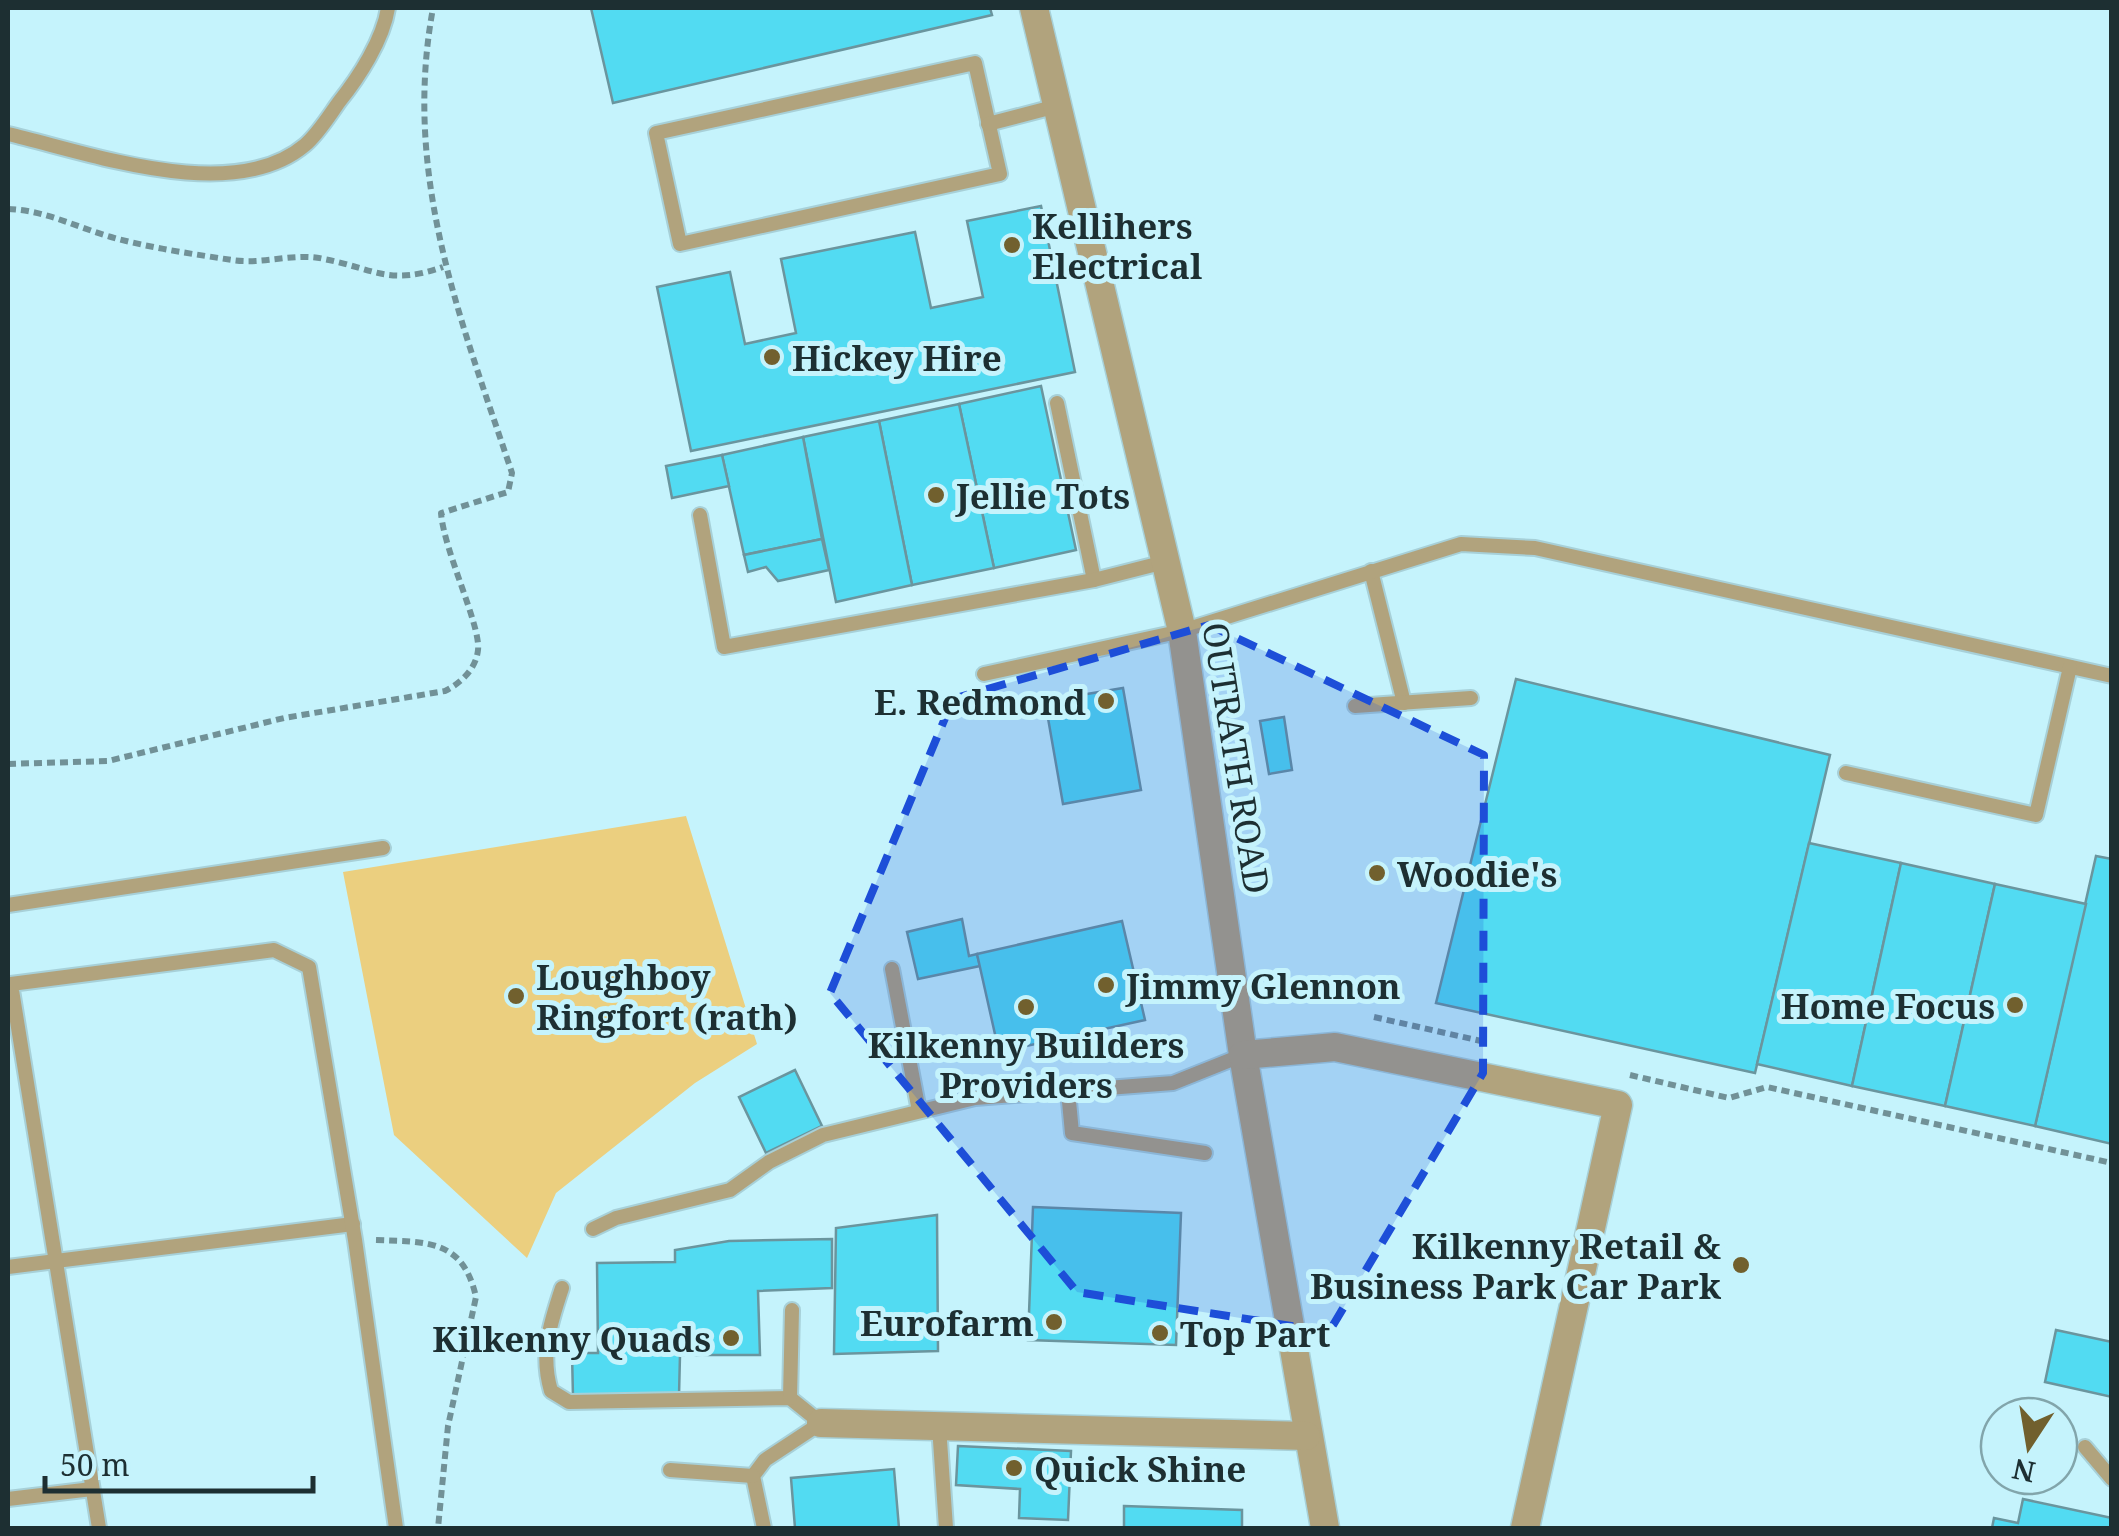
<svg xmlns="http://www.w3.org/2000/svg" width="2119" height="1536" font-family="'Noto Serif',serif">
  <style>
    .green { fill: #ebcf7f }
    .building { fill: #52dbf2; stroke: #6a959e; stroke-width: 2.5 }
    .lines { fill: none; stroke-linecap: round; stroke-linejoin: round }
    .service-casing { stroke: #a7d0d8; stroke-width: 18 }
    .minor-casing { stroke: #a7d0d8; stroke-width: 31 }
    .path { stroke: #719197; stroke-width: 6; stroke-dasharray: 8 5; stroke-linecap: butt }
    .service { stroke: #b1a37d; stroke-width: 14 }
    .minor { stroke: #b1a37d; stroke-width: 28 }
    .marked { fill: #1d4ed8; fill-opacity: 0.2; stroke: #1d4ed8; stroke-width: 8; stroke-dasharray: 20 12; stroke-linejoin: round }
    .poi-dot { fill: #71602e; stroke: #c5f3fc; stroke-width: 4 }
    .labels { text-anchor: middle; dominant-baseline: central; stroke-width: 10; stroke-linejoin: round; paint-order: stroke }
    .poi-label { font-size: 35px; font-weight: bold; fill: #1d2f32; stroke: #c5f3fc; text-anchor: start }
    .street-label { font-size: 35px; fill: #1d2f32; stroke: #c5f3fc }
  </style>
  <rect width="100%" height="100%" fill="#c5f3fc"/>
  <!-- green -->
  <polygon class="green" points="686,816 757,1044 695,1083 556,1193 527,1258 394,1135 343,872"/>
  <!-- building -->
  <g class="building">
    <polygon points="591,8 990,8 992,15 613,103"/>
    <polygon points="1041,206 1075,372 691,451 657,287 730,272 745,344 796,333 781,259 915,232 931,308 983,297 967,221"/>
    <polygon points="1041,386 1076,550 994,568 959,404"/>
    <polygon points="959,404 994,568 912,585 879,421"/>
    <polygon points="879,421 912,585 836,602 803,437"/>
    <polygon points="803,437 822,539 744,555 722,455"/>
    <polygon points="722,455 729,486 672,498 666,466"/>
    <polygon points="822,539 829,570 778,581 766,567 748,572 744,555"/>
    <polygon points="1516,679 1830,755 1755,1073 1436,1003"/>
    <polygon points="1123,688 1141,790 1063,804 1045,701"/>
    <polygon points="1284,717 1292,770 1269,774 1260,721"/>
    <polygon points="1809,843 1901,863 1852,1086 1757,1064"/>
    <polygon points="2096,856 2112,859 2112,1144 2035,1126"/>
    <polygon points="1901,863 1995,884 1945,1106 1852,1086"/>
    <polygon points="1995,884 2086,904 2035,1126 1945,1106"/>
    <polygon points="962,919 969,956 977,954 980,966 918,979 907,932"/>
    <polygon points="1122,921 1145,1020 999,1052 977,954"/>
    <polygon points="795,1070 822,1126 766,1153 739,1097"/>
    <polygon points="1033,1207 1181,1213 1176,1345 1028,1340"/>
    <polygon points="937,1215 938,1351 834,1354 836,1228"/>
    <polygon points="832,1239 832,1288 758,1291 760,1355 680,1355 679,1396 573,1397 572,1353 598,1353 597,1263 675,1262 675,1250 729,1241"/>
    <polygon points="2056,1330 2112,1342 2112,1397 2045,1382"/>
    <polygon points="958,1446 1071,1451 1068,1520 1019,1518 1020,1489 956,1485"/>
    <polygon points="894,1469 899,1528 795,1528 791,1478"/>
    <polygon points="2023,1499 2112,1518 2112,1528 1992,1528 1994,1518 2018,1523"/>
    <polygon points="1124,1506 1242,1510 1242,1528 1124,1528"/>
  </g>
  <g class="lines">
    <!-- service casing -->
    <g class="service-casing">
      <g id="service">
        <polygon points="975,63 1000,174 680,244 656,133"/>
        <polyline points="988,124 1057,106"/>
        <path d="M8,134C90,153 233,206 305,145C318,134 329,116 339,102C359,77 383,40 388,8"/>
        <polyline points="1057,403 1094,580"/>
        <polyline points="700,515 724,647 1094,580 1165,562"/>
        <polyline points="1371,571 1404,703"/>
        <polyline points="984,674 1182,631 1461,544 1535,548 2112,676"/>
        <polyline points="1355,706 1471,698"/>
        <polyline points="1846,773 2036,815 2070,667"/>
        <polyline points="8,905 383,848"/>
        <polyline points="892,969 919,1111"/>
        <polyline points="1068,1091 1072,1133 1205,1153"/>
        <polyline points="593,1229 616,1218 730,1190 769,1162 823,1135 975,1098 1173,1083 1243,1055"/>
        <polyline points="8,1267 353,1224"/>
        <path d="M562,1288C550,1324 540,1354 551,1391L569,1402L790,1398L821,1423L765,1460L753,1476L764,1528"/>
        <polyline points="790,1398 792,1310"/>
        <polyline points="939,1426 946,1528"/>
        <polyline points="2085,1447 2112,1479"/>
        <polyline points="670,1470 753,1476"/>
        <polyline points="8,1499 92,1489"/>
        <polyline points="99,1528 11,984 274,950 309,967 355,1240 396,1528"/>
      </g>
    </g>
    <!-- minor casing -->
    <g class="minor-casing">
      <g id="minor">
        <polyline points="1034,8 1182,631 1243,1055 1325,1528"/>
        <polyline points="1243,1055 1335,1047 1618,1105 1525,1528"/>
        <polyline points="821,1423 1306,1436"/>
      </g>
    </g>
    <!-- path -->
    <g class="path">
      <path d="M8,209C44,210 76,227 111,237C150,248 193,254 232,260C263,265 295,252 324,259C375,269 389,286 443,267"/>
      <path d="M8,764L108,761L284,718L445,691C461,683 476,669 478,650C481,626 444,551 441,513L508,492L512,473C460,317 402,176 433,8"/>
      <polyline points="1374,1017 1481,1041"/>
      <polyline points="1630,1075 1729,1098 1767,1087 2112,1163"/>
      <path d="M376,1240C427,1242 463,1239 476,1297L448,1426L438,1528"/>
    </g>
    <!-- service -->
    <use href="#service" class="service"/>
    <!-- minor -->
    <use href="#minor" class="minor"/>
  </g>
  <!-- marked area -->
  <path class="marked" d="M1209,625L1484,755L1483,1073L1329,1332L1077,1292L830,993L953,699Z"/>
  <!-- markers -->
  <g class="poi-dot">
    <circle cx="1012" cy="245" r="10"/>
    <circle cx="772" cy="357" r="10"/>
    <circle cx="936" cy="495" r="10"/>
    <circle cx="1106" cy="701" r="10"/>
    <circle cx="1377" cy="873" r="10"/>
    <circle cx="1106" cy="985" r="10"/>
    <circle cx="516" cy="996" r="10"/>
    <circle cx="2015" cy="1005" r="10"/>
    <circle cx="1026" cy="1007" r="10"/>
    <circle cx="1741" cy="1265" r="10"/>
    <circle cx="1054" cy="1322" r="10"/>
    <circle cx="1160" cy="1333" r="10"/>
    <circle cx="731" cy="1338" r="10"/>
    <circle cx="1014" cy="1468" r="10"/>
  </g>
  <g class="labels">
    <!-- poi labels -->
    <g class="poi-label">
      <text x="1032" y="225">Kellihers<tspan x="1032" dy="40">Electrical</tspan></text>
      <text x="792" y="357">Hickey Hire</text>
      <text x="956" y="495">Jellie Tots</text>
      <text x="1086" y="701" text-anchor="end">E. Redmond</text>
      <text x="1397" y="873">Woodie's</text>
      <text x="536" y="976">Loughboy<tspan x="536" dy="40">Ringfort (rath)</tspan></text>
      <text x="1126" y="985">Jimmy Glennon</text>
      <text x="1995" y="1005" text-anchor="end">Home Focus</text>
      <text x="1026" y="1044" text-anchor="middle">Kilkenny Builders<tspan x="1026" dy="40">Providers</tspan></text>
      <text x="1721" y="1245" text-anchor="end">Kilkenny Retail &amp;<tspan x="1721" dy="40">Business Park Car Park</tspan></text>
      <text x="1034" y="1322" text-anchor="end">Eurofarm</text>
      <text x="1180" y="1333">Top Part</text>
      <text x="711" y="1338" text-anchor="end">Kilkenny Quads</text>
      <text x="1034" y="1468">Quick Shine</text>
    </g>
    <!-- street labels -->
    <g class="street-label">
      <text transform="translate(1237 758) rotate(81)">OUTRATH ROAD</text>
    </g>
  </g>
  <!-- border -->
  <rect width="2119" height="1536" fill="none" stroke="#1d2f32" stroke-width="20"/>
  <!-- north arrow -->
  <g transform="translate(2029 1446) rotate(192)"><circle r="48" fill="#c5f3fc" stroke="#82a5ab" stroke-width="2.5"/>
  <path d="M0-8L18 38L0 25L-18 38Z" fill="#71602e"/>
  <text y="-15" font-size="28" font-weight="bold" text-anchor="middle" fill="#1d2f32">N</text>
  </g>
  <!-- scale -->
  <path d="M45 1476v15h268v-15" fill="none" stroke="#1d2f32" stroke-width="5"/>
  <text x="60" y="1476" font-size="30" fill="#1d2f32" stroke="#c5f3fc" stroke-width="8" paint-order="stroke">50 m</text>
</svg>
